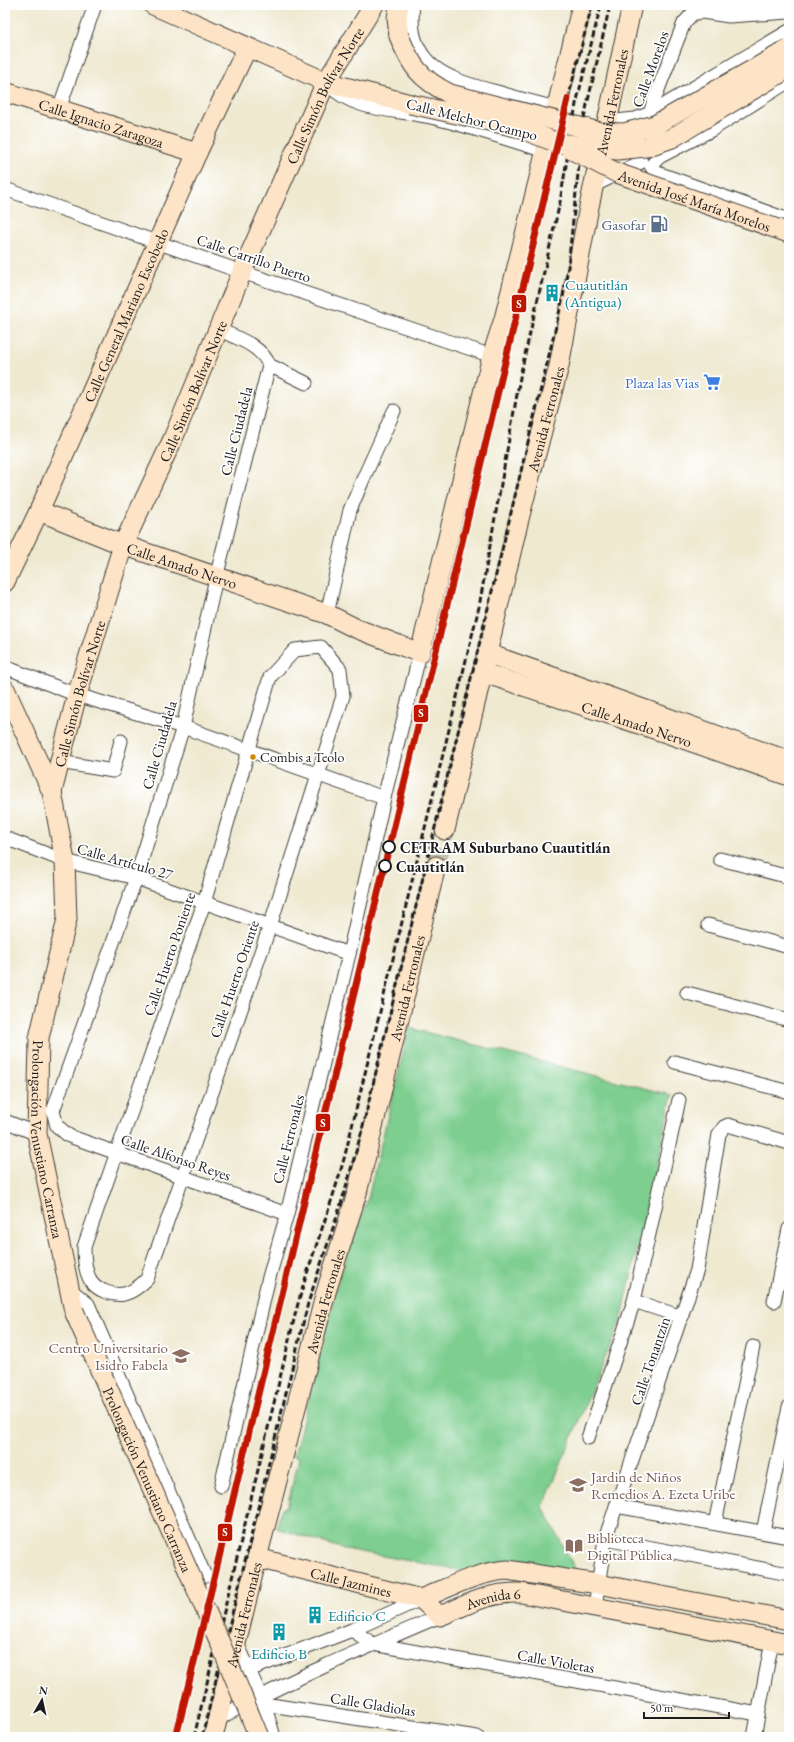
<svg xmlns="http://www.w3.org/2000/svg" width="794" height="1742" font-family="'EB Garamond',serif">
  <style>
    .green { fill: #7dce8f; stroke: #4c7556 }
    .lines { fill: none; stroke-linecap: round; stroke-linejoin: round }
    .secondary-tunnel { stroke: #c5c0ac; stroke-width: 19; stroke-dasharray: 19 10; stroke-linecap: butt }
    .street-casing { stroke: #3c3b37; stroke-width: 15 }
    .secondary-casing { stroke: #3c3b37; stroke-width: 21 }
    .street { stroke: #fff; stroke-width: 13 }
    .secondary { stroke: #fee4c6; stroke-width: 19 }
    .rail { stroke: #1c1c1c; stroke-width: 3; stroke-dasharray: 6 3; stroke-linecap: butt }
    .secondary-bridge-casing { stroke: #3c3b37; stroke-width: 21; stroke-linecap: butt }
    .secondary-bridge { stroke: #fee4c6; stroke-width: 19 }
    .rail-1-casing { stroke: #fff; stroke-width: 10 }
    .rail-1 { stroke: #bf1600; stroke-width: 7 }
    .bus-dot { fill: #cb8a06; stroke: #fff; stroke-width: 1.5 }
    .stop-dot { fill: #fff; stroke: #1c1c1c; stroke-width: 2 }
    .labels { text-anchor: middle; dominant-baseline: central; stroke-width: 3.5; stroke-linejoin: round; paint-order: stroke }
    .bus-label { font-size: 14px; fill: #1c1c1c; stroke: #fff; text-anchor: start }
    .street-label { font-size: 15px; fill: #1c1c1c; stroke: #fff }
    .service-label { font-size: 15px; fill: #4e5e75; stroke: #fff; text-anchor: end }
    .culture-label { font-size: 15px; fill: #0d838f; stroke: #fff; text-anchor: start }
    .shop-label { font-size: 15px; fill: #366cbe; stroke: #fff; text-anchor: end }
    .stop-label { font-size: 15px; font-weight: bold; fill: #1c1c1c; stroke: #fff; text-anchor: start }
    .education-label { font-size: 15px; fill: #785e54; stroke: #fff; text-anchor: start }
    .line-badge { stroke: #fff; stroke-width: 1.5 }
    .badge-label { font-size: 11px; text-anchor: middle; font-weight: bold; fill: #fff }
  </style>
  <rect width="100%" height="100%" fill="#fff"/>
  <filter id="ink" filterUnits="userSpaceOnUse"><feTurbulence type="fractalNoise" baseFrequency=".025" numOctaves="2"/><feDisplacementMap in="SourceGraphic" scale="8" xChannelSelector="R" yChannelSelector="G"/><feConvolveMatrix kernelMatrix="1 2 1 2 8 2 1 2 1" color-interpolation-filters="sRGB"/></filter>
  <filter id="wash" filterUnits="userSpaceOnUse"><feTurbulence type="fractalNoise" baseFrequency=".012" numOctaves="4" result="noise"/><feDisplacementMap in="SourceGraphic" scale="16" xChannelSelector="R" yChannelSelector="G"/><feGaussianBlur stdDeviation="0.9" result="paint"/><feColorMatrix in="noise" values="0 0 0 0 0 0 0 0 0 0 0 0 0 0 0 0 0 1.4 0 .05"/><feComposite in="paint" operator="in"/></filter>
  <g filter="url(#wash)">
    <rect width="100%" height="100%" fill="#efe9d0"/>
    <!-- green -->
    <polygon class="green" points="409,1028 672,1095 622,1317 543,1507 577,1573 470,1572 344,1549 276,1528 282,1509 287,1506 299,1458 294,1456 339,1279 368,1198"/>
  </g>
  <g filter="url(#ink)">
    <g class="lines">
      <!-- secondary-tunnel -->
      <polyline class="secondary-tunnel" points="436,866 445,830"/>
      <!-- street casing -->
      <g class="street-casing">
        <g id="street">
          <path d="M413,5C405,66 449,80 497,92C517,98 536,103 556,108"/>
          <polyline points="789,81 713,129 659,157 651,166 655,172 789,220"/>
          <path d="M329,85C355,113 400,109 435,118C472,127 509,140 546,151"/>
          <polyline points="59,109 95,5"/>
          <polyline points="606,122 635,119 651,113 789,31"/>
          <polyline points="593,186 641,162 639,155 654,100 684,23 692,14 702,12 729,16 789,12"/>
          <polyline points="5,189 242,272 492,356"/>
          <path d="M218,329C236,338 261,345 269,365L216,578L183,727L136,878L53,1111L57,1126L69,1136L287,1214"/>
          <polyline points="269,365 306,383"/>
          <polyline points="327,614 350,510 364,477 394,411"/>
          <path d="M321,647L340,669L343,696L270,926L147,1279C141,1285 133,1292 124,1294C112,1296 97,1290 91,1281C85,1272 84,1257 84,1247L204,903L270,677L295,650Z"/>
          <polyline points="5,667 77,695 183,727 384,798"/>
          <polyline points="60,762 113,771 121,741"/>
          <polyline points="5,838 65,861 136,878 349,954"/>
          <polyline points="720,859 789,877"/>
          <polyline points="708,925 789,947"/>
          <polyline points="687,993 789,1020"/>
          <polyline points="675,1062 789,1092"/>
          <polyline points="5,1121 37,1134"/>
          <polyline points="71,1290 88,1304 205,1576"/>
          <polyline points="634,1301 682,1317"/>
          <polyline points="774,1301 789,1229"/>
          <polyline points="588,1438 634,1301 679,1100"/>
          <polyline points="221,1486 268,1281 287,1214 349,954 384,798 420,653"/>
          <polyline points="616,1506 789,1537"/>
          <polyline points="715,1523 753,1347"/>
          <polyline points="763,1532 789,1407"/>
          <polyline points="605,1539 789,1574"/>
          <polyline points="595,1607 605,1539 697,1270 719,1134 724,1127 728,1125 789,1143"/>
          <polyline points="352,1630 373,1644 758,1714"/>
          <polyline points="237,1643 264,1704 274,1737"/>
          <polyline points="228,1683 249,1670 352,1630 421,1599"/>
          <polyline points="264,1704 477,1737"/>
          <path d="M218,1719C289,1680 365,1648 440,1616"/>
          <polyline points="754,1737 772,1641"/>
        </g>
      </g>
      <!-- secondary casing -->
      <g class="secondary-casing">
        <g id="secondary">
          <polyline points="153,5 326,82 410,104"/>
          <polyline points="399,36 397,18 399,5"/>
          <path id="s1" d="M5,92L197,153"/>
          <path id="s2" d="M39,511L123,545L327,614L355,628L420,653L492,356L504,319L582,5"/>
          <path id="s3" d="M5,582L39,511L197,153L247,48"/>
          <polyline points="489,654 789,761"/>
          <path id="s4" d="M484,673L666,733L789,776"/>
          <path id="s5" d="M5,689L52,792L65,861L67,919L39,1038L37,1134L74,1311"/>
          <path id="s6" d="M52,792L77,695L123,545L172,441L242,272L326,82L374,5"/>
          <path id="s7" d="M445,830L519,519L559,366L589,207L632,5"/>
          <path id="s8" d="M257,1558L421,1599L440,1616C469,1604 488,1592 521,1593L789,1644"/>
          <path d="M421,1599C448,1588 477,1572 507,1570L598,1584L789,1620"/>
          <path id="s9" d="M213,1737L257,1558L326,1292L357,1193L436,866"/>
        </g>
      </g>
      <!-- street -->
      <use href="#street" class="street"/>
      <!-- secondary -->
      <use href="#secondary" class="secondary"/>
      <!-- rail -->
      <g class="rail">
        <polyline points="568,99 592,5"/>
        <path d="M194,1737L296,1311C310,1258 331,1208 345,1155L479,607L521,372L560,202L576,104L601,5"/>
        <polyline points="202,1737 308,1303 341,1204 361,1134 563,297 568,267 584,118 610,5"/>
      </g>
      <!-- secondary-bridge casing -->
      <g class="secondary-bridge-casing">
        <g id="secondary-bridge">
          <path d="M399,36C411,66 420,79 450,94L600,132L624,133L655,125L789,49"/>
          <polyline points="410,104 516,127 558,143 617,150 646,147 672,138 789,68"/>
          <path id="s10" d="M570,149L617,173L789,233"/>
          <path id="s11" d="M74,1311L221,1645L259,1737"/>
        </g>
      </g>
      <!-- secondary-bridge -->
      <use href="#secondary-bridge" class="secondary-bridge"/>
      <!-- rail-1 casing -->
      <g class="rail-1-casing">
        <polyline id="rail-1" points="176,1737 568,99"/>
      </g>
      <!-- rail-1 -->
      <use href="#rail-1" class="rail-1"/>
    </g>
  </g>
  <!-- icons -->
  <defs>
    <g id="fuel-bare" transform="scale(1.38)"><path d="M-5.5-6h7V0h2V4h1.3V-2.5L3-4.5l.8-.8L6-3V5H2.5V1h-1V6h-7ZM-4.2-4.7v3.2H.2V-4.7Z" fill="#5c6f8a" stroke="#fff" stroke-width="2.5" paint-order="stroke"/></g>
    <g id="building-bare" transform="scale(1.38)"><path d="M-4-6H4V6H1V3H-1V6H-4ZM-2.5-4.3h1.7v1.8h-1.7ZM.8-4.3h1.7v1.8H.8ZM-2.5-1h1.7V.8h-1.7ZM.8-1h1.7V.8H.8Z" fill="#0f9aa8" stroke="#fff" stroke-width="2.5" paint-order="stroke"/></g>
    <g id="supermarket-bare" transform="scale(1.38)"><path d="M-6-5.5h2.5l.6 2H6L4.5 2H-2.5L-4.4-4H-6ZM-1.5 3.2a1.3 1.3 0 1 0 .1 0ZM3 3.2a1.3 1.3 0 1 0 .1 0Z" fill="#3f7fe0" stroke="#fff" stroke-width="2.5" paint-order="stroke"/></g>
    <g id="university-bare" transform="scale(1.38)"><path d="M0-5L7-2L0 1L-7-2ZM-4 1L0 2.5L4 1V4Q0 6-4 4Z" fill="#8d6e63" stroke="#fff" stroke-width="2.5" paint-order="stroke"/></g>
    <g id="school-bare" transform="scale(1.38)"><path d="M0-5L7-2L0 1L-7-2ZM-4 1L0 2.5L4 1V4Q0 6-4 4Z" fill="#8d6e63" stroke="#fff" stroke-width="2.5" paint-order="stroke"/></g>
    <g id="library-bare" transform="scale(1.38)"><path d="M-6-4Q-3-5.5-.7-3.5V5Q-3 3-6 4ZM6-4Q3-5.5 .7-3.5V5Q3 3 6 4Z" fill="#8d6e63" stroke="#fff" stroke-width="2.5" paint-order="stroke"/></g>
  </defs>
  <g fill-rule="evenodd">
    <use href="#fuel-bare" x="659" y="224"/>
    <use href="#building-bare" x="552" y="293"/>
    <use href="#supermarket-bare" x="712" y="382"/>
    <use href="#university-bare" x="181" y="1356"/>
    <use href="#school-bare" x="578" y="1485"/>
    <use href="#library-bare" x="574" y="1546"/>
    <use href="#building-bare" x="315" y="1615"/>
    <use href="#building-bare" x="279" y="1632"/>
  </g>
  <!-- markers -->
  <circle class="bus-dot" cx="253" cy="757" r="3.5"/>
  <g class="stop-dot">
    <circle cx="389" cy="847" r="6"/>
    <circle cx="385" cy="866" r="6"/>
  </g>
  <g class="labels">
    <!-- bus labels -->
    <g class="bus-label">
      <text x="260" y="757">Combis a Teolo</text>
    </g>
    <!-- street labels -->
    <g class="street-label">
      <text transform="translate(650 69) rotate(-70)">Calle Morelos</text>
      <text stroke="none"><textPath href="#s6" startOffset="750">Calle Simón Bolívar Norte</textPath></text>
      <text stroke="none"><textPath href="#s7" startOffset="747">Avenida Ferronales</textPath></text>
      <text transform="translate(472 119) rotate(14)">Calle Melchor Ocampo</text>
      <text stroke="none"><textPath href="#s1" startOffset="101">Calle Ignacio Zaragoza</textPath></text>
      <text stroke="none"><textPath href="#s10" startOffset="135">Avenida José María Morelos</textPath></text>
      <text transform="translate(254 258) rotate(19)">Calle Carrillo Puerto</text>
      <text stroke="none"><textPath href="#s3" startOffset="293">Calle General Mariano Escobedo</textPath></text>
      <text stroke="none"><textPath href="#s6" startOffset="426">Calle Simón Bolívar Norte</textPath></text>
      <text stroke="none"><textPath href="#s7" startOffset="423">Avenida Ferronales</textPath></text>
      <text transform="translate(236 431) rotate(-76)">Calle Ciudadela</text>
      <text stroke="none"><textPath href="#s2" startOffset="153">Calle Amado Nervo</textPath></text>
      <text stroke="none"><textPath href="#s6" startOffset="102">Calle Simón Bolívar Norte</textPath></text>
      <text stroke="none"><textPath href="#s4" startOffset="161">Calle Amado Nervo</textPath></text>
      <text transform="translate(159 745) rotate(-74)">Calle Ciudadela</text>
      <text transform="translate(125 861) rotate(16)">Calle Artículo 27</text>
      <text transform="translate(169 954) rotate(-71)">Calle Huerto Poniente</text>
      <text transform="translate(234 979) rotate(-71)">Calle Huerto Oriente</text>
      <text stroke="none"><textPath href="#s9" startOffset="774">Avenida Ferronales</textPath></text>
      <text stroke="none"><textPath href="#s5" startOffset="466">Prolongación Venustiano Carranza</textPath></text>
      <text transform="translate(288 1139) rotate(-76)">Calle Ferronales</text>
      <text transform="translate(176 1157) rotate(19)">Calle Alfonso Reyes</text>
      <text stroke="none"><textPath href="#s9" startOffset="450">Avenida Ferronales</textPath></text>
      <text transform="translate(650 1361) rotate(-71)">Calle Tonantzin</text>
      <text stroke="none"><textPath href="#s11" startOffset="184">Prolongación Venustiano Carranza</textPath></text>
      <text stroke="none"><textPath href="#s8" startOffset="97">Calle Jazmines</textPath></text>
      <text stroke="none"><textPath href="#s8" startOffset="251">Avenida 6</textPath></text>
      <text stroke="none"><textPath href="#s9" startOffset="126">Avenida Ferronales</textPath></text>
      <text transform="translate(556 1661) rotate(10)">Calle Violetas</text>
      <text transform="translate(373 1704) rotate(9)">Calle Gladiolas</text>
    </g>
    <!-- service labels -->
    <g class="service-label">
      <text x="646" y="224">Gasofar</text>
    </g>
    <!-- culture labels -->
    <g class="culture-label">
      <text x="565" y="284">Cuautitlán<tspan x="565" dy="17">(Antigua)</tspan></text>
      <text x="328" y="1615">Edificio C</text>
      <text x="279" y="1653" text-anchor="middle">Edificio B</text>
    </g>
    <!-- shop labels -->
    <g class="shop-label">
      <text x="699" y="382">Plaza las Vias</text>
    </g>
    <!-- stop labels -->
    <g class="stop-label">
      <text x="400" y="847">CETRAM Suburbano Cuautitlán</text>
      <text x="396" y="866">Cuautitlán</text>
    </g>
    <!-- education labels -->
    <g class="education-label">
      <text x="168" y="1347" text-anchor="end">Centro Universitario<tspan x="168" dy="17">Isidro Fabela</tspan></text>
      <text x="591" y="1476">Jardin de Niños<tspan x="591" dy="17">Remedios A. Ezeta Uribe</tspan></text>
      <text x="587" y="1537">Biblioteca<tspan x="587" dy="17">Digital Pública</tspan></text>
    </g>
  </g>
  <g class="line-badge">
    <rect x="511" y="294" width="16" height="19" rx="4" fill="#bf1600"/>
    <rect x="413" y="704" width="16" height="19" rx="4" fill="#bf1600"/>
    <rect x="315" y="1113" width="16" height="19" rx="4" fill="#bf1600"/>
    <rect x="217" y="1523" width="16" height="19" rx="4" fill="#bf1600"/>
  </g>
  <g class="badge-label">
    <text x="519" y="308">S</text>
    <text x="421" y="717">S</text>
    <text x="323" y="1127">S</text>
    <text x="225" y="1536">S</text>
  </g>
  <!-- margin -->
  <rect width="794" height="1742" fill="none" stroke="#fff" stroke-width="20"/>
  <!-- north arrow -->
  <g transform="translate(42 1700) rotate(9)" stroke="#ffffff" stroke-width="3" paint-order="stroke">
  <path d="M0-3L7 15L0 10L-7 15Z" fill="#1c1c1c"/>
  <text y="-6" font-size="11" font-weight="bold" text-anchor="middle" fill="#1c1c1c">N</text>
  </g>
  <!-- scale -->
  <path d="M644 1712v6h85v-6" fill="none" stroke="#1c1c1c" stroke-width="2"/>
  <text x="650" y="1712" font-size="12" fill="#1c1c1c" stroke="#ffffff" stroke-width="3" paint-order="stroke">50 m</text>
</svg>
